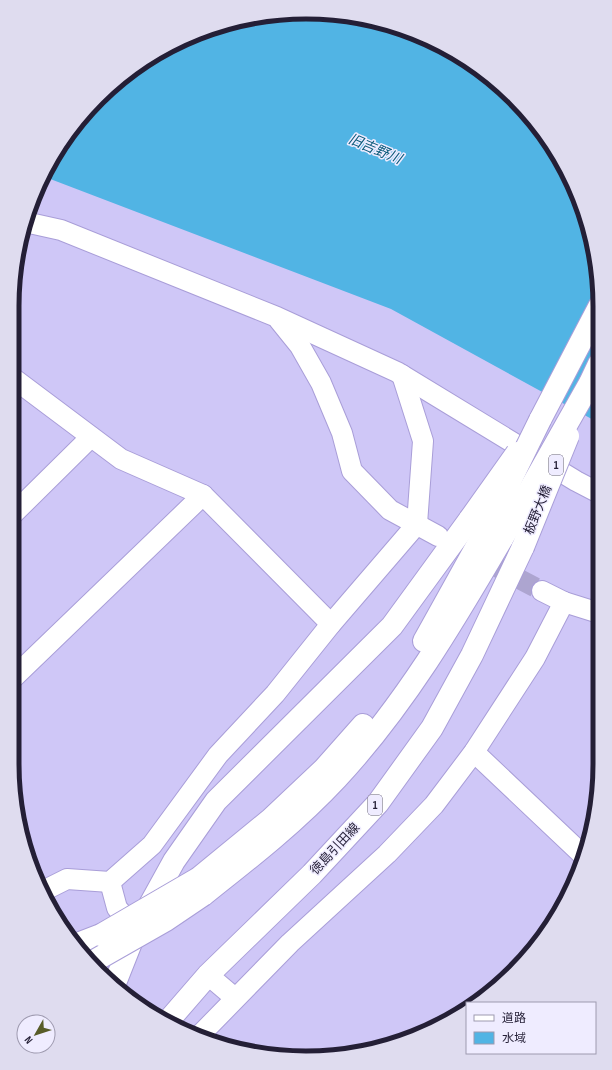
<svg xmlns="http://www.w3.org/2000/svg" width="612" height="1070" font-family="'Sofia Sans Condensed','Noto Sans JP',sans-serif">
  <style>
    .water { fill: #51b4e4 }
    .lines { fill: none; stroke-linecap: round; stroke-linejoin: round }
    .minor-tunnel { stroke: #ada5d0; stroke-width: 20; stroke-dasharray: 20 10; stroke-linecap: butt }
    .minor-casing { stroke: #a99ed8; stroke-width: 22 }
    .primary-casing { stroke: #a99ed8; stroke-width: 24 }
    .motorway-casing { stroke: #a99ed8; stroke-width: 24 }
    .minor { stroke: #fff; stroke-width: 20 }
    .primary { stroke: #fff; stroke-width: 22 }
    .motorway { stroke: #fff; stroke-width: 22 }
    .primary-bridge-casing { stroke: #a99ed8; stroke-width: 24; stroke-linecap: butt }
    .motorway-bridge-casing { stroke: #a99ed8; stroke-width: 24; stroke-linecap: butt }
    .primary-bridge { stroke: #fff; stroke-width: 22 }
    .motorway-bridge { stroke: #fff; stroke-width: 22 }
    .labels { text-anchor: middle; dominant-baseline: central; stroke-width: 3; stroke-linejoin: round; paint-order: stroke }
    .shield { fill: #efecff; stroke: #615c72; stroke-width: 1 }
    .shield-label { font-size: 12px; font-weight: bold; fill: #241f36 }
    .street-label { font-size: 13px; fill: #241f36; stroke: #efecff }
    .water-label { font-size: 14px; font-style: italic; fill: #0a5a7a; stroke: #efecff }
    .rim { fill: none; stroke: #241f36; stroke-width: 5 }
  </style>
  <rect width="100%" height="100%" fill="#cfc7f7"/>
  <!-- water -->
  <polygon class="water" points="306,12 363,18 418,34 469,61 514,98 560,159 584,212 599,287 599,423 391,309 45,177 61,143 98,98 142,62 193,34 248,18"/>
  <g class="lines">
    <!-- minor-tunnel -->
    <polyline class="minor-tunnel" points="438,536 542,591"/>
    <!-- minor casing -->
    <g class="minor-casing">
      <g id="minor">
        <polyline points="25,222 61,230 277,317 397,372 576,481 599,493"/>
        <polyline points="279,320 300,346 321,383 342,433 352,471 390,510 438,536"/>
        <polyline points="13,378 121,459 203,495 331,624"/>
        <polyline points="12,515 91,437"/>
        <polyline points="542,591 564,602 599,613"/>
        <polyline points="12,679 203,495"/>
        <polyline points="474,752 585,857"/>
        <polyline points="110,882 117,908 136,930"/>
        <polyline points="45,890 67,879 110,882 152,845 218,755 275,694 331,624 417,524 423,441 402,375"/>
        <polyline points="208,975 235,998"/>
        <polyline points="200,1035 290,943 387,854 434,805 474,752 535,658 564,602"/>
      </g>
    </g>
    <!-- primary casing -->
    <g class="primary-casing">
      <g id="primary">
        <polyline points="590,383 599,364"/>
        <polyline points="540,420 599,307"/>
        <polyline points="115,983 136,930 174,861 216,801 392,626 470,519"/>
        <polyline points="169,1020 208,975 312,874 378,803 432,728 472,655 523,547"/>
      </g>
    </g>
    <!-- motorway casing -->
    <g class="motorway-casing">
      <g id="motorway">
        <polyline points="424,641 488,526"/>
        <polyline points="199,878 271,819 324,769 363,725"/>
        <path d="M203,895C250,858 296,822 337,778C404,706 454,621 503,537"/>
        <polyline points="75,945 101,935"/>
      </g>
    </g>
    <!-- minor -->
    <use href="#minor" class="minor"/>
    <!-- primary -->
    <use href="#primary" class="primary"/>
    <!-- motorway -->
    <use href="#motorway" class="motorway"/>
    <!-- primary-bridge casing -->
    <g class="primary-bridge-casing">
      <g id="primary-bridge">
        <polyline points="470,519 517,453"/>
        <polyline points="523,547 568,436"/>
      </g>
    </g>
    <!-- motorway-bridge casing -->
    <g class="motorway-bridge-casing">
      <g id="motorway-bridge">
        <polyline points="488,526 540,420"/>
        <polyline points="503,537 590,383"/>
        <polyline points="101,935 199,878"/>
        <polyline points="94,961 166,920 203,895"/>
      </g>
    </g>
    <!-- primary-bridge -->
    <use href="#primary-bridge" class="primary-bridge"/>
    <!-- motorway-bridge -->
    <use href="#motorway-bridge" class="motorway-bridge"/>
  </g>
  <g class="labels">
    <!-- shield labels -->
    <g class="shield">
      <rect x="549" y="455" width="14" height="20" rx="3"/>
      <rect x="368" y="795" width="14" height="20" rx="3"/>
    </g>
    <g class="shield-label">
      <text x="556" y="465">1</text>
      <text x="375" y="805">1</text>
    </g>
    <!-- street labels -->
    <g class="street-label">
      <text transform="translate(538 510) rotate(-68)">板野大橋</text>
      <text transform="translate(335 849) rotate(-47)">徳島引田線</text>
    </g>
    <!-- water labels -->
    <g class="water-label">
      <text transform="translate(375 149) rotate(23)">旧吉野川</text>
    </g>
  </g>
  <!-- crop -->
  <path d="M0 0H612V1070H0ZM306 19H306A287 287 0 0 1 593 306V764A287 287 0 0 1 306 1051H306A287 287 0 0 1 19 764V306A287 287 0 0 1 306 19Z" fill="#dfdcef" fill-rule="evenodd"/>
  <path class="rim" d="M306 19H306A287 287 0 0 1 593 306V764A287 287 0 0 1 306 1051H306A287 287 0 0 1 19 764V306A287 287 0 0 1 306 19Z"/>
  <!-- legend -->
  <rect x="466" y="1002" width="130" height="52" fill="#efecff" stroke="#9e9aaf"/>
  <rect x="474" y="1015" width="20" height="6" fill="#ffffff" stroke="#9e9aaf"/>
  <text x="502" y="1022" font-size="12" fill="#241f36">道路</text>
  <rect x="474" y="1032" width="20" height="12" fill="#51b4e4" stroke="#9e9aaf"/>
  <text x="502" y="1042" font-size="12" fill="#241f36">水域</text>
  <!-- north arrow -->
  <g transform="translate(36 1034) rotate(231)"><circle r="19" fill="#efecff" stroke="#9e9aaf"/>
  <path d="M0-3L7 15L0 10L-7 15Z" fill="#585c29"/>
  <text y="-6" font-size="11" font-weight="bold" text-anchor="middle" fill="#241f36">N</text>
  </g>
</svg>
